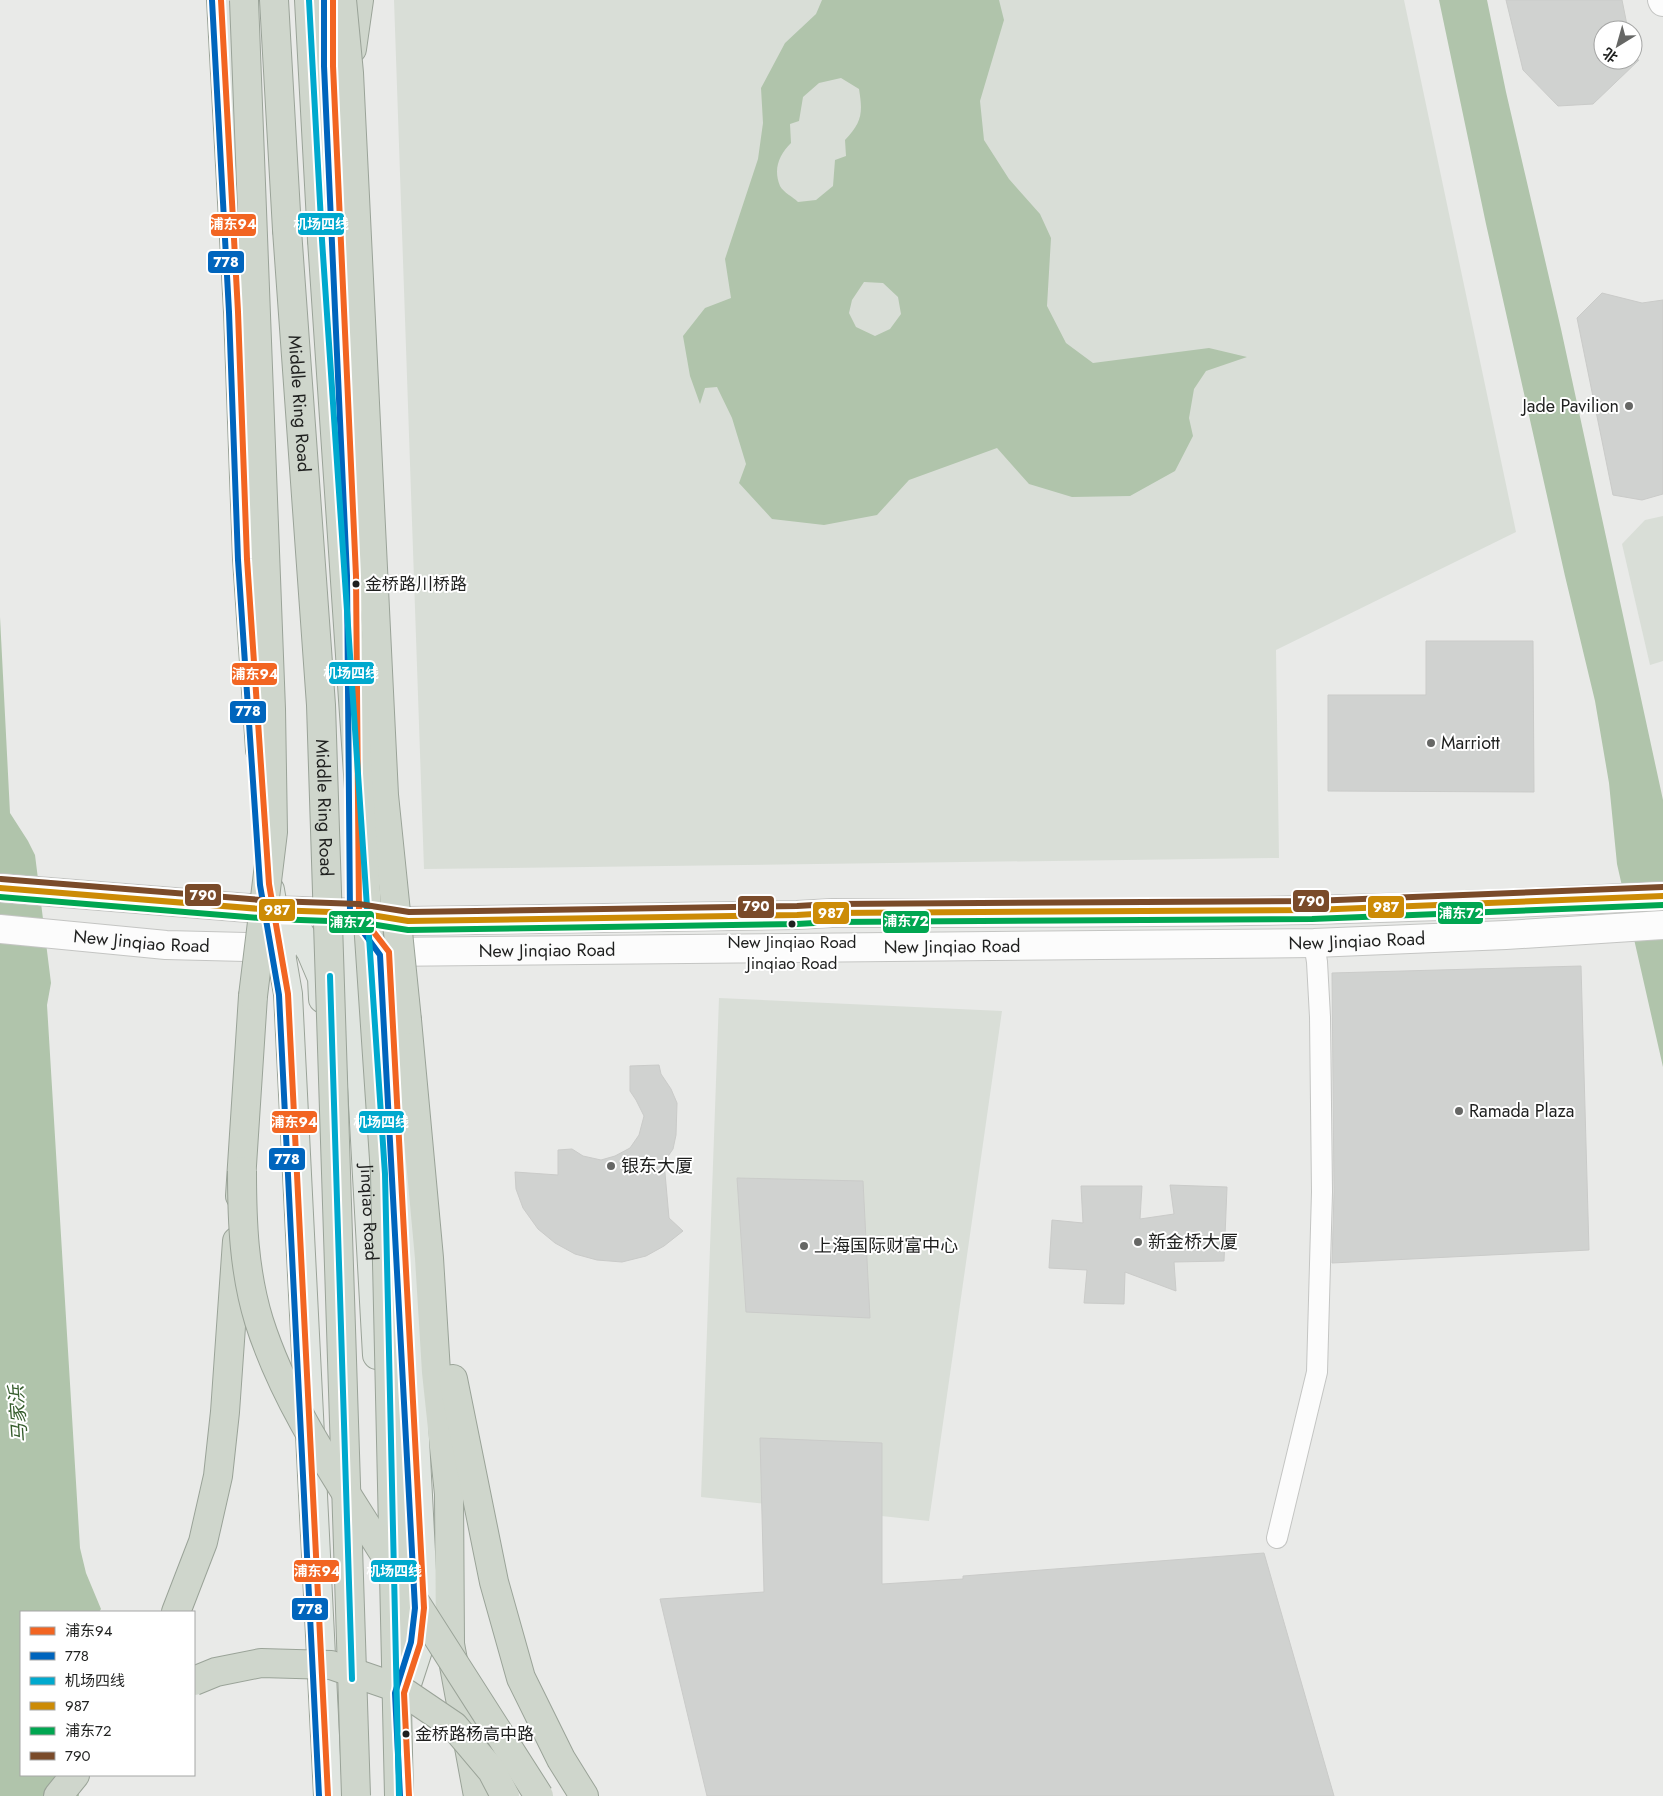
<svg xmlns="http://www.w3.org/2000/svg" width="1663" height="1796" font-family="Jost,'Noto Sans SC',sans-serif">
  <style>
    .built { fill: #d9ded7 }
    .water { fill: #b0c4ab; fill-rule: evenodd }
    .building { fill: #d0d2d0; stroke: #cacbc9 }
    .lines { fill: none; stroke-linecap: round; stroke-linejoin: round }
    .street-casing { stroke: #c4c5c3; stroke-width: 22 }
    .secondary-casing { stroke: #c4c5c3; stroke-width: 30 }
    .primary-casing { stroke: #9aa398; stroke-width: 30 }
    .highway-casing { stroke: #9aa398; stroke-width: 30 }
    .street { stroke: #fcfcfc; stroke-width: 20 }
    .secondary { stroke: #fcfcfc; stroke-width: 28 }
    .primary { stroke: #e0e5e0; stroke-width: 28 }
    .highway { stroke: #cfd6cc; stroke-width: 28 }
    .highway-bridge-casing { stroke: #9aa398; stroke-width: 30; stroke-linecap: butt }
    .highway-bridge { stroke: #cfd6cc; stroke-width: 28 }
    .bus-1-casing { stroke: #fff; stroke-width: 10 }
    .bus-2-casing { stroke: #fff; stroke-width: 10 }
    .bus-3-casing { stroke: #fff; stroke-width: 10 }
    .bus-4-casing { stroke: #fff; stroke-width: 10 }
    .bus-5-casing { stroke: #fff; stroke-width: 10 }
    .bus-6-casing { stroke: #fff; stroke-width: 10 }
    .bus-1 { stroke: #f26522; stroke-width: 6 }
    .bus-2 { stroke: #0065bd; stroke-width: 6 }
    .bus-3 { stroke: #00a9ce; stroke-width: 6 }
    .bus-4 { stroke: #cc8b06; stroke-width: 6 }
    .bus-5 { stroke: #00a651; stroke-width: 6 }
    .bus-6 { stroke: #7a4b2a; stroke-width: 6 }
    .poi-dot { fill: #666765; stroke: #fff; stroke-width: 2 }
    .bus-dot { fill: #1f201f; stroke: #fff; stroke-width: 2 }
    .labels { text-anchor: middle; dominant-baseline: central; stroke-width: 4; stroke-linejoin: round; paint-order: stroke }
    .bus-label { font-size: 17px; fill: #1f201f; stroke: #fff; text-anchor: start }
    .street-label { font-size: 18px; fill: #1f201f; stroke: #fff }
    .poi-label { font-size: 18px; fill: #1f201f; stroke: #fff; text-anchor: start }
    .water-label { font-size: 19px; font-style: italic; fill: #365d2d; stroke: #fff }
    .line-badge { stroke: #fff; stroke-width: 2 }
    .badge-label { font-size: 14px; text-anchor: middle; font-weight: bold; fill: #fff }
  </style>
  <rect width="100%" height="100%" fill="#e9eae8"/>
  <!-- built -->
  <g class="built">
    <polygon points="394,0 1404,0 1516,532 1276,650 1279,858 424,869"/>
    <polygon points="1663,516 1663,661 1650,665 1622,544 1645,520"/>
    <polygon points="719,998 1002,1011 929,1521 701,1497"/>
  </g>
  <!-- water -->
  <g class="water">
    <path d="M822,0H999L1004,20L980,101L984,140L1009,179L1040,214L1051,238L1047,306L1066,343L1093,363L1209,348L1247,357L1206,371L1194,389L1189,418L1193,436L1175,471L1130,496L1072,497L1029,484L997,448L909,480L877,515L824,525L772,519L739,483L746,464L732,418L717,387L705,388L700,404L690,376L683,336L705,308L731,298L725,259L758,159L763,123L761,88L785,43L816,14ZM841,78L859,89C863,113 862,122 845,140L846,156L835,160L833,186L816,200L798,202C793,197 783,192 780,186C773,169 779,155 791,143L790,124L799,121L803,97L819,83ZM864,282L883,283L898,297L901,314L890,329L875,336L856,327L849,313L852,300Z"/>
    <polygon points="1439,0 1487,0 1506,92 1561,329 1663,800 1663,1067 1617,864 1609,783 1595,701 1565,576 1486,224"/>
    <polygon points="0,617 10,813 28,841 35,855 51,983 47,1005 80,1548 86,1573 101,1609 99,1612 21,1612 21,1775 78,1775 79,1796 0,1796"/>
  </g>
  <!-- building -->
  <g class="building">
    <polygon points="1506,0 1622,0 1628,30 1603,30 1603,60 1639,60 1593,104 1558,106 1523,70"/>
    <polygon points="1602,293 1642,303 1663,300 1663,494 1642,500 1613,495 1577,318"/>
    <polygon points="1426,641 1533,641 1534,792 1328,791 1328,695 1426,695"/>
    <polygon points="1581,966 1589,1250 1332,1263 1334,1192 1332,973"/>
    <polygon points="659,1065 661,1074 671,1089 677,1103 676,1135 673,1149 664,1162 669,1218 683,1231 664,1246 646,1256 622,1262 597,1260 575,1254 555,1243 538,1229 523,1208 516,1189 515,1172 558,1175 558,1150 572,1149 583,1156 601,1160 615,1156 630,1148 639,1135 644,1116 636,1100 630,1091 630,1066"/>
    <polygon points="737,1178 863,1181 870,1318 746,1312"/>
    <polygon points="1170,1185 1227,1187 1224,1261 1174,1262 1176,1291 1125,1272 1124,1304 1084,1303 1087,1270 1049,1268 1052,1220 1083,1223 1081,1186 1142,1186 1140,1219 1174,1214"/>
    <polygon points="760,1438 882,1443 882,1584 963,1579 963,1576 1264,1553 1334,1796 707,1796 660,1599 764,1592"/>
  </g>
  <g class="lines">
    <!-- street casing -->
    <g class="street-casing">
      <polyline id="street" points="1277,1538 1317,1372 1322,1192 1320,1017 1317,962 1314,943"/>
    </g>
    <!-- secondary casing -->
    <g class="secondary-casing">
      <g id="secondary">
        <polyline points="1662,0 1663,2"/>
        <path d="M0,888L273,910L359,913L408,921L797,915L832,913C992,913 1152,913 1312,910C1429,907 1546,902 1663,896"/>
        <path id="s1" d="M0,929L166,945L246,947L282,952"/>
        <path id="s2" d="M378,952L1314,943L1506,935L1663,925"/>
      </g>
    </g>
    <!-- primary casing -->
    <g class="primary-casing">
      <g id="primary">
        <polyline points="221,0 238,312 247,559 260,750"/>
        <polyline points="333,14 333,66 352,501"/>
        <polyline points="270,890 288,994 328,1796"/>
        <polyline points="273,910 297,929 311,952 322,978 323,999"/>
        <path id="s3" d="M358,911L356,952V979L377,1355"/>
        <polyline points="361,916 389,952 424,1608 420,1644 404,1693"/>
      </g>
    </g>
    <!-- highway casing -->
    <g class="highway-casing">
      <g id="highway">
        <polyline points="274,0 287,230"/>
        <polyline points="309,0 322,240"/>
        <polyline points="352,49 359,0"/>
        <polyline points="407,1020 429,1258 436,1372 449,1494 450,1644 478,1796"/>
        <polyline points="240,1196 253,996"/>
        <polyline points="453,1379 494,1582 521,1678 561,1759 584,1796"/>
        <polyline points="176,1612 203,1542 218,1476 225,1412 237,1241"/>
        <polyline points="58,1796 75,1775"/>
      </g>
    </g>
    <!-- street -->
    <use href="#street" class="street"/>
    <!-- secondary -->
    <use href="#secondary" class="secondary"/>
    <!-- primary -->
    <use href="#primary" class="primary"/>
    <!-- highway -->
    <use href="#highway" class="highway"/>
    <!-- highway-bridge casing -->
    <g class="highway-bridge-casing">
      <g id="highway-bridge">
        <polyline points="244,0 271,709 273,832 253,996"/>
        <polyline points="342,0 349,73 384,795 407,1020"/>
        <path id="s4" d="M287,230L321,705L356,1796"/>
        <polyline points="322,240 385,1174 399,1796"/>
        <path d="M242,1171C242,1222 244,1272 259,1321C285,1403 335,1475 380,1547C433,1630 486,1713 539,1796"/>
        <polyline points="194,1681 216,1672 261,1663 331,1665 398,1688 454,1726 492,1771 505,1796"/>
      </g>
    </g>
    <!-- highway-bridge -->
    <use href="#highway-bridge" class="highway-bridge"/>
    <!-- bus-1 casing -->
    <g class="bus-1-casing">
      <g id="bus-1">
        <polyline points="221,0 238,312 247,559 269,884 288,994 328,1796"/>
        <polyline points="333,0 333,66 356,576 359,913 389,952 424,1608 420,1644 404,1693 409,1796"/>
      </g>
    </g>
    <!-- bus-2 casing -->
    <g class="bus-2-casing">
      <g id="bus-2">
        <polyline points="212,0 229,312 238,560 260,885 279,995 319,1796"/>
        <polyline points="324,0 324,66 347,576 350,914 380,955 415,1608 411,1642 395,1693 400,1796"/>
      </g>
    </g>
    <!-- bus-3 casing -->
    <g class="bus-3-casing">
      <g id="bus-3">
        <polyline points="309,0 322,240 385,1174 399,1796"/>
        <polyline points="330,976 352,1679"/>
      </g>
    </g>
    <!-- bus-4 casing -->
    <g class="bus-4-casing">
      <polyline id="bus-4" points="0,888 273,910 359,913 408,921 797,915 832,913 1312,910 1663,896"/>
    </g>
    <!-- bus-5 casing -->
    <g class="bus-5-casing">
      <polyline id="bus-5" points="0,897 272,919 358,922 408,930 797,924 832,922 1312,919 1663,905"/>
    </g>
    <!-- bus-6 casing -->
    <g class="bus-6-casing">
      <polyline id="bus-6" points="1,879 274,901 359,904 409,912 797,906 832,904 1312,901 1663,887"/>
    </g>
    <!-- bus-1 -->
    <use href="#bus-1" class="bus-1"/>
    <!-- bus-2 -->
    <use href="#bus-2" class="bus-2"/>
    <!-- bus-3 -->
    <use href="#bus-3" class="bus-3"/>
    <!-- bus-4 -->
    <use href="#bus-4" class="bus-4"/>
    <!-- bus-5 -->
    <use href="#bus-5" class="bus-5"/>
    <!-- bus-6 -->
    <use href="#bus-6" class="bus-6"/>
  </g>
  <!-- markers -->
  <g class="poi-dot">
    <circle cx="1629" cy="406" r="5"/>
    <circle cx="1431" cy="743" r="5"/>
    <circle cx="1459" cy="1111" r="5"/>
    <circle cx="611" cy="1166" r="5"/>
    <circle cx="1138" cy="1242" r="5"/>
    <circle cx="804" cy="1246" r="5"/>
  </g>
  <g class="bus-dot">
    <circle cx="356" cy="584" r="4.5"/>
    <circle cx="792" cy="924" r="4.5"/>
    <circle cx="406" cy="1734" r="4.5"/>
  </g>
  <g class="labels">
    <!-- bus labels -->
    <g class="bus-label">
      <text x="365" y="584">金桥路川桥路</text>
      <text x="792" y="942" text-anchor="middle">New Jinqiao Road<tspan x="792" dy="21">Jinqiao Road</tspan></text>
      <text x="415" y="1734">金桥路杨高中路</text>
    </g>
    <!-- street labels -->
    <g class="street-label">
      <text stroke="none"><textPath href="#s4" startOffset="174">Middle Ring Road</textPath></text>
      <text stroke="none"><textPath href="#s4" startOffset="579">Middle Ring Road</textPath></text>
      <text stroke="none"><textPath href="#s1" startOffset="142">New Jinqiao Road</textPath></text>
      <text stroke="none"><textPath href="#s2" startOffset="979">New Jinqiao Road</textPath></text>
      <text stroke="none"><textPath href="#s2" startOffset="574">New Jinqiao Road</textPath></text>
      <text stroke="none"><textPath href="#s2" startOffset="169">New Jinqiao Road</textPath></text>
      <text stroke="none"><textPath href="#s3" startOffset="302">Jinqiao Road</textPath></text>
    </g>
    <!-- poi labels -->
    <g class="poi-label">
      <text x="1619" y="406" text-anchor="end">Jade Pavilion</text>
      <text x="1441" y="743">Marriott</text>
      <text x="1469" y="1111">Ramada Plaza</text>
      <text x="621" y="1166">银东大厦</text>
      <text x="1148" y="1242">新金桥大厦</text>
      <text x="814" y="1246">上海国际财富中心</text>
    </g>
    <!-- water labels -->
    <g class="water-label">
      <text transform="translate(18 1414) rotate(-94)">马家浜</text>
    </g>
  </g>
  <g class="line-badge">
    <rect x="297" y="212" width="48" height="24" rx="5" fill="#00a9ce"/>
    <rect x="210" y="213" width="47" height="24" rx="5" fill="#f26522"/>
    <rect x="207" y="250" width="38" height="24" rx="5" fill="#0065bd"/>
    <rect x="328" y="661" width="47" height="24" rx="5" fill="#00a9ce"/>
    <rect x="231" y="662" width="47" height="24" rx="5" fill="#f26522"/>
    <rect x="229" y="700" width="38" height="24" rx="5" fill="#0065bd"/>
    <rect x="184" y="883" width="38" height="24" rx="5" fill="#7a4b2a"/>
    <rect x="1292" y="889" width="38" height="24" rx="5" fill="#7a4b2a"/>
    <rect x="737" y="895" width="38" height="24" rx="5" fill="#7a4b2a"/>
    <rect x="1367" y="895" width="38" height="24" rx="5" fill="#cc8b06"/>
    <rect x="258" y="898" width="38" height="24" rx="5" fill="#cc8b06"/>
    <rect x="812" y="901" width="38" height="24" rx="5" fill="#cc8b06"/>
    <rect x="1437" y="901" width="47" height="24" rx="5" fill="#00a651"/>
    <rect x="882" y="910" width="48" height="24" rx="5" fill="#00a651"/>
    <rect x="328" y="910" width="47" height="24" rx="5" fill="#00a651"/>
    <rect x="358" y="1110" width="47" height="24" rx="5" fill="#00a9ce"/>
    <rect x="271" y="1110" width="47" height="24" rx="5" fill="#f26522"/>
    <rect x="268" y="1147" width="38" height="24" rx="5" fill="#0065bd"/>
    <rect x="370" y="1559" width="48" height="24" rx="5" fill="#00a9ce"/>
    <rect x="293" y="1559" width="47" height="24" rx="5" fill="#f26522"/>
    <rect x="291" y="1597" width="38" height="24" rx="5" fill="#0065bd"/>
  </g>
  <g class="badge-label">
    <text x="321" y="229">机场四线</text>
    <text x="233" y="229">浦东94</text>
    <text x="226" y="267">778</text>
    <text x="351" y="678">机场四线</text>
    <text x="255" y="679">浦东94</text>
    <text x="248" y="716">778</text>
    <text x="203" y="900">790</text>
    <text x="1311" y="906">790</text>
    <text x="756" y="911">790</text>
    <text x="1386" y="912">987</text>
    <text x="277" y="915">987</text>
    <text x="831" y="918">987</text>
    <text x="1461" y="918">浦东72</text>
    <text x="906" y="926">浦东72</text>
    <text x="352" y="927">浦东72</text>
    <text x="381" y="1127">机场四线</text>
    <text x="294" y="1127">浦东94</text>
    <text x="287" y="1164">778</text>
    <text x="394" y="1576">机场四线</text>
    <text x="317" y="1576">浦东94</text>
    <text x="310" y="1614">778</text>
  </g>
  <!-- legend -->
  <rect x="20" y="1611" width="175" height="165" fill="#ffffff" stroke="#a5a6a5"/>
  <rect x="30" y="1627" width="25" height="8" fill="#f26522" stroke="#a5a6a5"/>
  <text x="65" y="1636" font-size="15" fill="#1f201f">浦东94</text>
  <rect x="30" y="1652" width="25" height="8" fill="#0065bd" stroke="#a5a6a5"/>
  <text x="65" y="1661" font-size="15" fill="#1f201f">778</text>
  <rect x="30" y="1677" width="25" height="8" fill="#00a9ce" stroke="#a5a6a5"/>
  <text x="65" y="1686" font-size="15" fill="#1f201f">机场四线</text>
  <rect x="30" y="1702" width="25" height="8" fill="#cc8b06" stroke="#a5a6a5"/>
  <text x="65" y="1711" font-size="15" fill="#1f201f">987</text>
  <rect x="30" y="1727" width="25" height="8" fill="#00a651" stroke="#a5a6a5"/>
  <text x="65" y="1736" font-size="15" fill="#1f201f">浦东72</text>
  <rect x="30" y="1752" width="25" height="8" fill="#7a4b2a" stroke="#a5a6a5"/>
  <text x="65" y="1761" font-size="15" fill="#1f201f">790</text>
  <!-- north arrow -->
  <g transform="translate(1618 45) rotate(217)"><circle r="24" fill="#ffffff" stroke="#a5a6a5"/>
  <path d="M0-4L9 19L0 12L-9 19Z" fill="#666765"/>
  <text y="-8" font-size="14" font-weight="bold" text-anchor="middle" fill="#1f201f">北</text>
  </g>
</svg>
